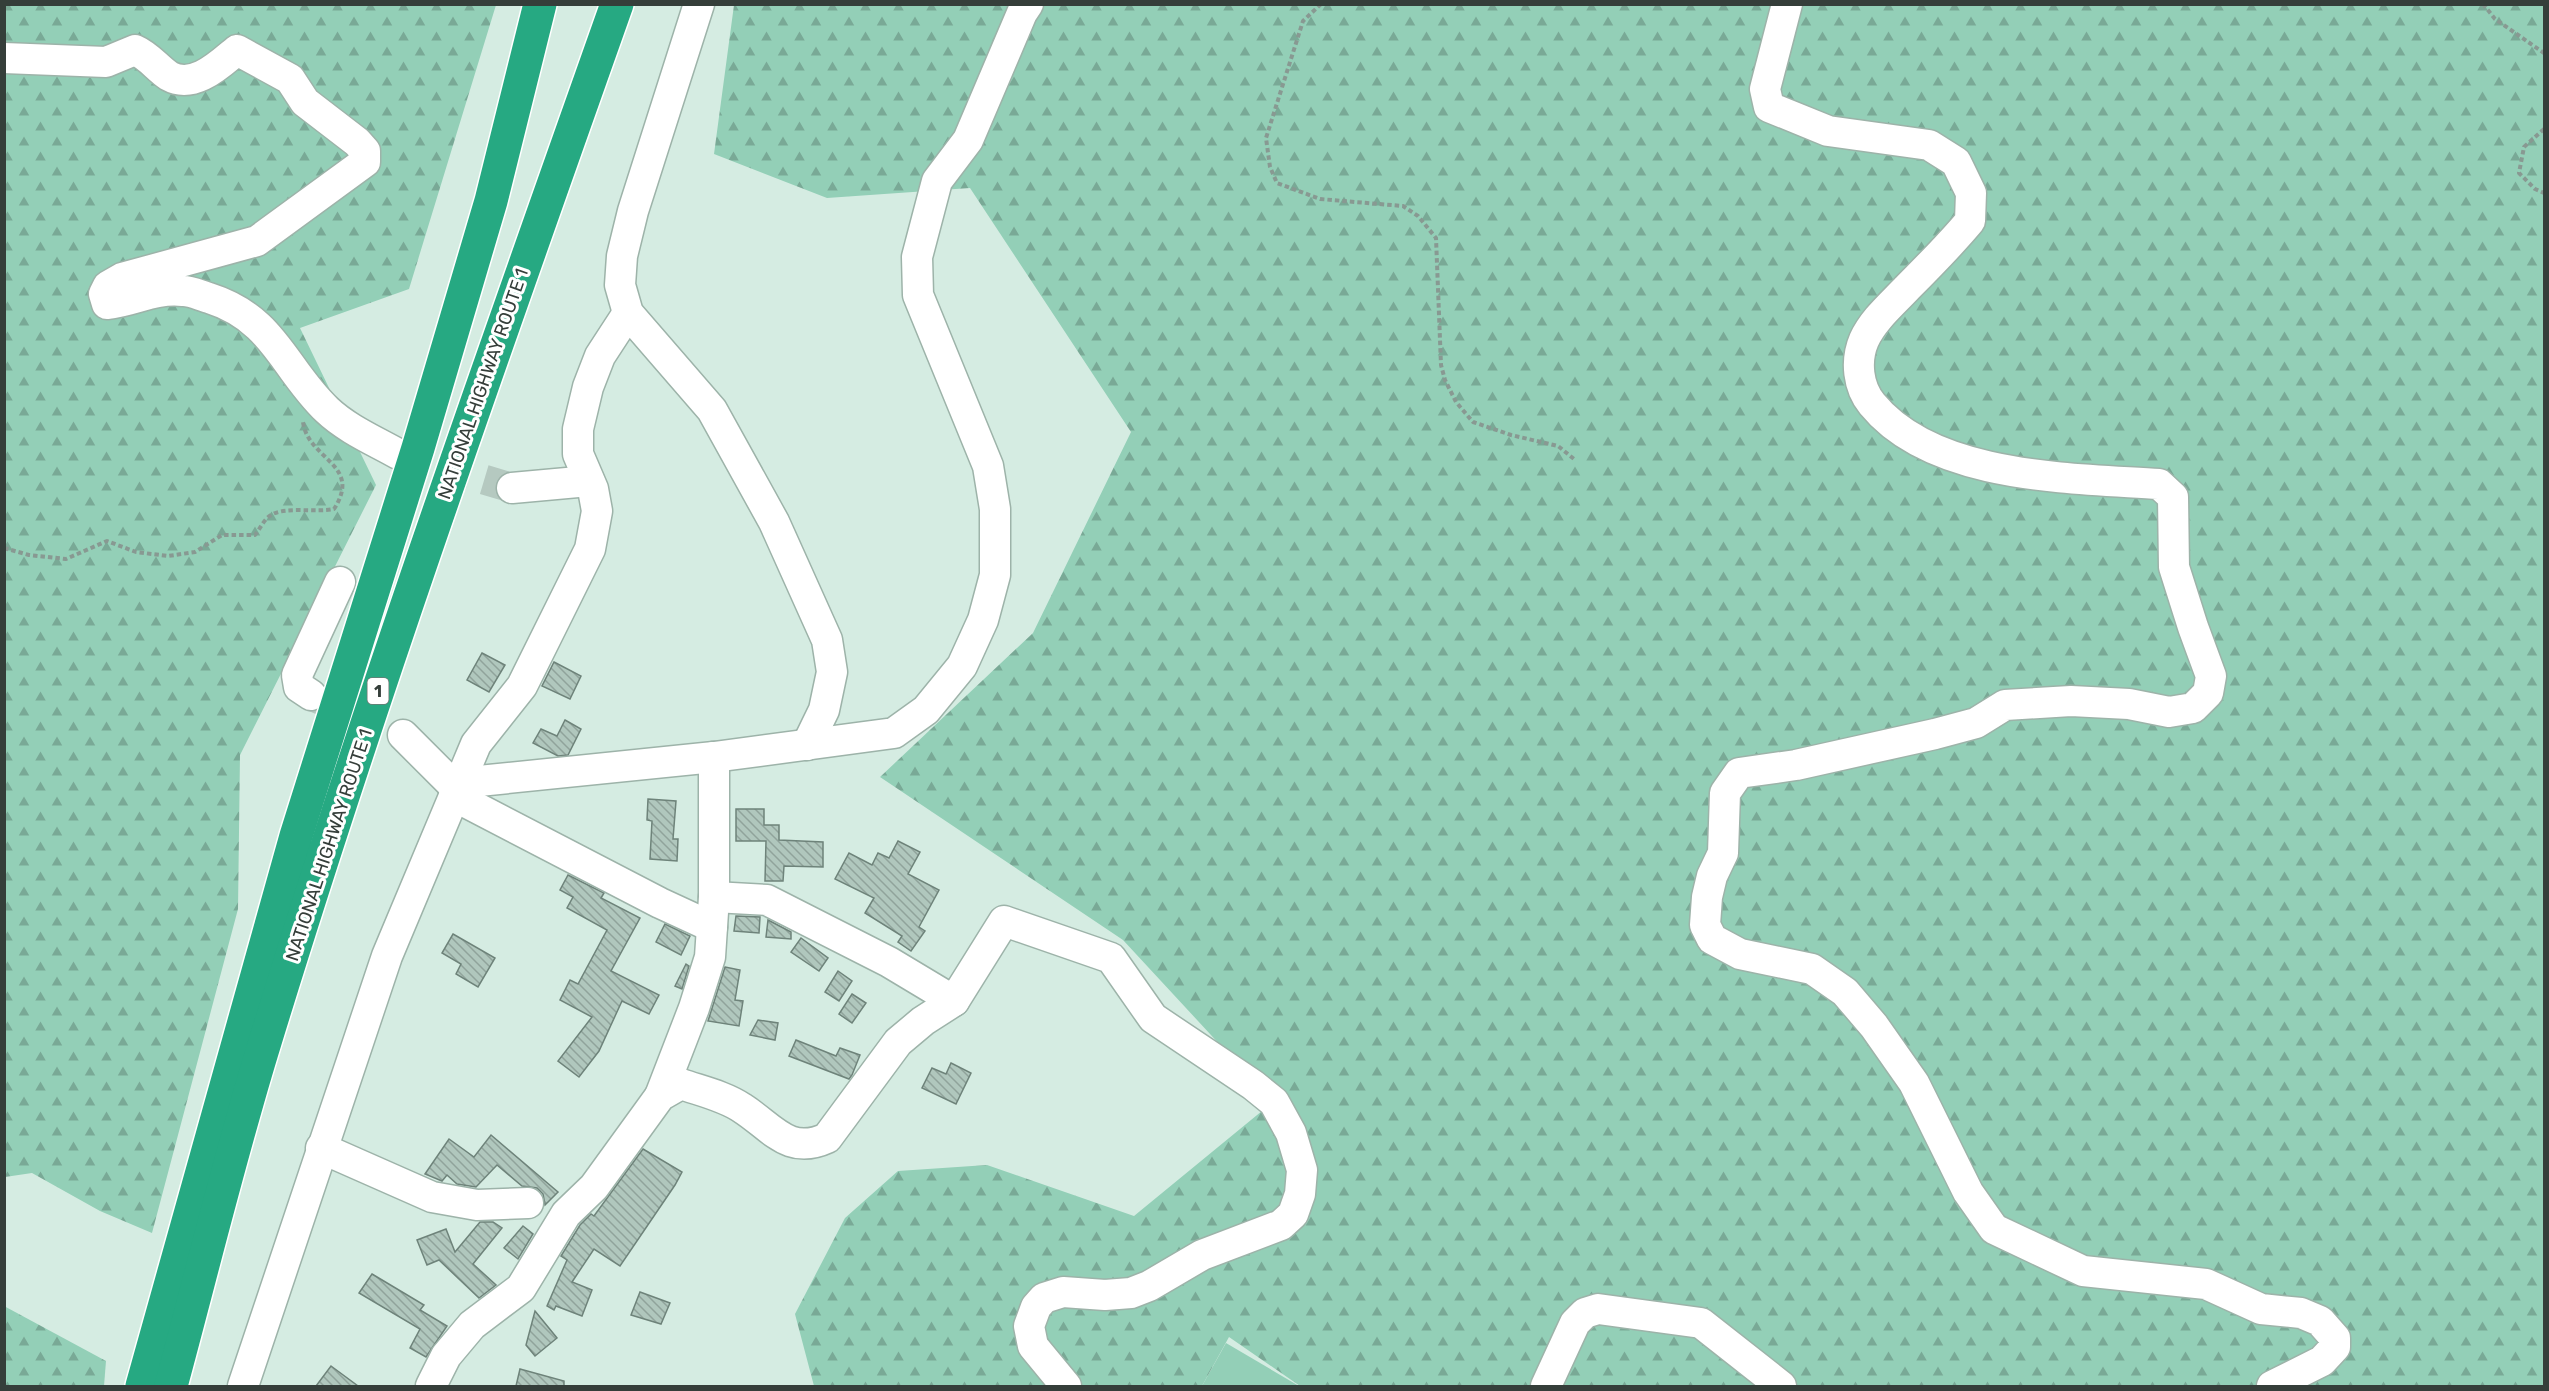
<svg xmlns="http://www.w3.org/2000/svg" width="2549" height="1391" font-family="Rubik,sans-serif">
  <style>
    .green { fill: #93cfb7 }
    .forest { fill: url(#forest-firs) }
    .building { fill: url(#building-back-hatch); stroke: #6e837a; stroke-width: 1.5 }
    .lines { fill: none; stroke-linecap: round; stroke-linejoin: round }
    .minor-tunnel { stroke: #b5c9c0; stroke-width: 30; stroke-dasharray: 30 15; stroke-linecap: butt }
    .minor-casing { stroke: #9db3a9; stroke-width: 33 }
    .highway-casing { stroke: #fff; stroke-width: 36 }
    .path { stroke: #889992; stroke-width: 4; stroke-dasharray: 4.5 3; stroke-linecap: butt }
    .minor { stroke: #fff; stroke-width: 30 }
    .highway { stroke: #26a982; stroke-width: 33 }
    .labels { text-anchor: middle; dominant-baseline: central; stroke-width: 6; stroke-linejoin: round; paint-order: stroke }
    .shield { fill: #fff; stroke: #727875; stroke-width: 1.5 }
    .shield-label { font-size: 16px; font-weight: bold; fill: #353e3a }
    .street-label { font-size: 18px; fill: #353e3a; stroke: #fff }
  </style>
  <defs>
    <pattern id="forest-firs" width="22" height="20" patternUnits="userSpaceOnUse" patternTransform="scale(1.5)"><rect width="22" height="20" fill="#93cfb7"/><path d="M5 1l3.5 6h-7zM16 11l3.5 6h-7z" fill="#79a996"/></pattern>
    <pattern id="building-back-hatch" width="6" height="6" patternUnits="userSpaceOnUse" patternTransform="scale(1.5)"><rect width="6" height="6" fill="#b0c7bd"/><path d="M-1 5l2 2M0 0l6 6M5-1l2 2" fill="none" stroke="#90a39b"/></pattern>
  </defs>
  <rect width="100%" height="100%" fill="#d5ece2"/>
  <!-- green -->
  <polygon class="green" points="1226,1343 1299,1386 1202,1386"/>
  <!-- forest -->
  <g class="forest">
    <polygon points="4,5 496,5 409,289 300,328 376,485 240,755 238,909 152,1233 100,1211 32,1173 5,1177"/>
    <polygon points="734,5 2544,5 2544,1386 1300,1386 1229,1337 1202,1386 814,1386 795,1314 845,1218 898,1171 987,1165 1134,1216 1273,1102 1123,940 880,777 1033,633 1131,432 970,188 827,198 714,154"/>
    <polygon points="4,1306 106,1361 104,1386 5,1386"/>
  </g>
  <!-- building -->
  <g class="building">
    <polygon points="482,653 505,665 489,692 467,680"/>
    <polygon points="554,662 581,676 570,699 542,686"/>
    <polygon points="565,720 581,729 568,755 558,756 533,743 541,729 557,736"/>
    <polygon points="648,799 676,801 673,839 678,839 677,861 650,859 652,821 647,820"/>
    <polygon points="736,809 764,809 764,825 779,825 779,840 823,842 823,867 784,866 783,881 765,881 766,841 736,841"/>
    <polygon points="898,841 920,852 908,874 939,890 919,927 925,931 911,951 898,942 902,936 865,913 874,898 835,879 849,853 872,865 878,853 889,858"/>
    <polygon points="568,875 604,893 601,898 640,918 611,971 659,995 649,1014 622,1001 599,1051 579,1077 558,1061 592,1017 560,1000 570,980 578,984 607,930 567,908 573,897 560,890"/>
    <polygon points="736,916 760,917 759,933 734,931"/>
    <polygon points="768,920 791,932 791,939 766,937"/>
    <polygon points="665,924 690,936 681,955 656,942"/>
    <polygon points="453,934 495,958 478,987 456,974 461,964 442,953"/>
    <polygon points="801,938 828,958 819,971 791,952"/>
    <polygon points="686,964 689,966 682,989 675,986"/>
    <polygon points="725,967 740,970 735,1000 743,1001 739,1026 708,1021"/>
    <polygon points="838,971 852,981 839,1001 825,992"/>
    <polygon points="852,994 866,1003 852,1023 839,1014"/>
    <polygon points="758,1020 778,1023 775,1040 750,1035"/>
    <polygon points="796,1040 836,1056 840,1048 860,1055 852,1075 849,1079 789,1056"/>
    <polygon points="951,1063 971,1073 956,1104 922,1088 932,1068 946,1074"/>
    <polygon points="491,1135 558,1192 545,1205 543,1194 537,1188 522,1186 497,1165 476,1187 457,1184 447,1175 442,1181 425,1174 449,1139 474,1157"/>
    <polygon points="643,1149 682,1172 675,1185 620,1266 594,1249 572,1282 592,1290 582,1316 556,1306 554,1310 547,1306 567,1260 561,1256 580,1225 591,1214 594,1216"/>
    <polygon points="480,1222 493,1222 502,1228 473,1264 496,1285 479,1298 439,1260 427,1265 417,1240 446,1229 455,1252"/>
    <polygon points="523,1226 533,1234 518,1259 504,1248"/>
    <polygon points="372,1274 424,1305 420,1310 447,1326 426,1357 410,1348 420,1329 359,1293"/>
    <polygon points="640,1292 670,1303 661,1324 631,1315"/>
    <polygon points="535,1311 557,1338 535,1356 526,1345"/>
    <polygon points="331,1366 358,1386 316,1386"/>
    <polygon points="520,1369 564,1381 564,1386 516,1386"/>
  </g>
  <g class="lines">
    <!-- minor-tunnel -->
    <g class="minor-tunnel">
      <polyline points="398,454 512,488"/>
      <polyline points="314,697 403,735"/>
    </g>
    <!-- minor casing -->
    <g class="minor-casing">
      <g id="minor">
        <polyline points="699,4 633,211 622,256 620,285 628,313 712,410 774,522 827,640 832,672 824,710 807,745"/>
        <path d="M1787,4L1765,89L1769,107L1828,131L1929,145L1956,162L1971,193L1970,221C1950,245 1929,266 1907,288C1892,304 1873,320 1864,340C1855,361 1858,387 1872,404C1933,479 2071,478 2159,484L2173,497L2174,567L2193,627L2211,676L2208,693L2193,708L2169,712L2129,704L2071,701L2005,705L1976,723L1935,734L1796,765L1739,773L1725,793L1723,853L1712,876L1707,897L1705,925L1712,939L1740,954L1812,969L1845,992L1874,1026L1914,1083L1968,1192L1994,1229L2083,1271L2206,1284L2261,1309L2301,1313L2320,1321L2335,1338V1347L2322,1361L2272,1386"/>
        <path d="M4,58L106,62L135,50C149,56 157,68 169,76C194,90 220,64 237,50L290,79L305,102L357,142L365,151V162L257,241L122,278L108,286L104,294L107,304C135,301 153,288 183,291C192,291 201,296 209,298C275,319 283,368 327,410C347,429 375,441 398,454"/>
        <polyline points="512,488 589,481"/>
        <polyline points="311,695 299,687 297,675 340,582"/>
        <polyline points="403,735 457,789"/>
        <polyline points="459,783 714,757 894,733 926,710 962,666 983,620 995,575 995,509 988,466 918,295 917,257 937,181 968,140 1022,13 1028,4"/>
        <polyline points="454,796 660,903 712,927"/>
        <polyline points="714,897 767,900 889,962 954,1001"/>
        <polyline points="660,1096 694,1008 710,957 714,897 714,757"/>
        <polyline points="321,1148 432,1197 477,1205 528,1203"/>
        <polyline points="243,1386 387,956 476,744 522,686 590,549 597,511 593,489 578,454 578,429 588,387 600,356 628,313"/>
        <path d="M431,1386L446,1356L472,1325L521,1288L566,1214L594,1187L660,1096L681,1084C701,1091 724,1096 742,1108C772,1127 788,1156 827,1138L898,1042L923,1021L954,1001L1004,921L1111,958L1153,1018L1253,1085L1274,1102L1291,1133L1302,1170L1300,1194L1293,1214L1281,1225L1202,1255L1149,1286L1131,1293L1105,1295L1063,1292L1044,1298L1036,1307L1029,1326L1033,1346L1066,1386"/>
        <polyline points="1546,1386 1575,1323 1585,1313 1598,1309 1701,1323 1781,1386"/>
      </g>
    </g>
    <!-- highway casing -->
    <g class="highway-casing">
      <g id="highway">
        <polyline points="142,1386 296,836 418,448 491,201 540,4"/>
        <path d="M171,1386C202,1272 230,1155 265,1042C372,693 495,349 617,4"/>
      </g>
    </g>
    <!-- path -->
    <g class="path">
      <polyline points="1321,4 1303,21 1266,138 1270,167 1277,183 1320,199 1403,206 1418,216 1436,238 1441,365 1445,380 1456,402 1473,422 1511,435 1558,446 1574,459"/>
      <polyline points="2483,4 2495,19 2544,53"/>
      <polyline points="2544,129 2524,147 2519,173 2535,189 2544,193"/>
      <path d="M4,548L29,555L66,559L107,541L136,552L168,556L195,552L222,535H255C260,529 264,519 271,515C286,506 315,513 334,509C363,464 308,460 303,422"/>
    </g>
    <!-- minor -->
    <use href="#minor" class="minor"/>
    <!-- highway -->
    <use href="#highway" class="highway"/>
  </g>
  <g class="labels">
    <!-- shield labels -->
    <rect class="shield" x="367.5" y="678" width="21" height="26" rx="4.5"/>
    <g class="shield-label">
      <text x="378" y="691">1</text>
    </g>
    <!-- street labels -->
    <g class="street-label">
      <text transform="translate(483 384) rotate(-71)">NATIONAL HIGHWAY ROUTE 1</text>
      <text transform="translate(329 845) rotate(-72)">NATIONAL HIGHWAY ROUTE 1</text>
    </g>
  </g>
  <!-- border -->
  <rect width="2549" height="1391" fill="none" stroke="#353e3a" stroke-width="12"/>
</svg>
